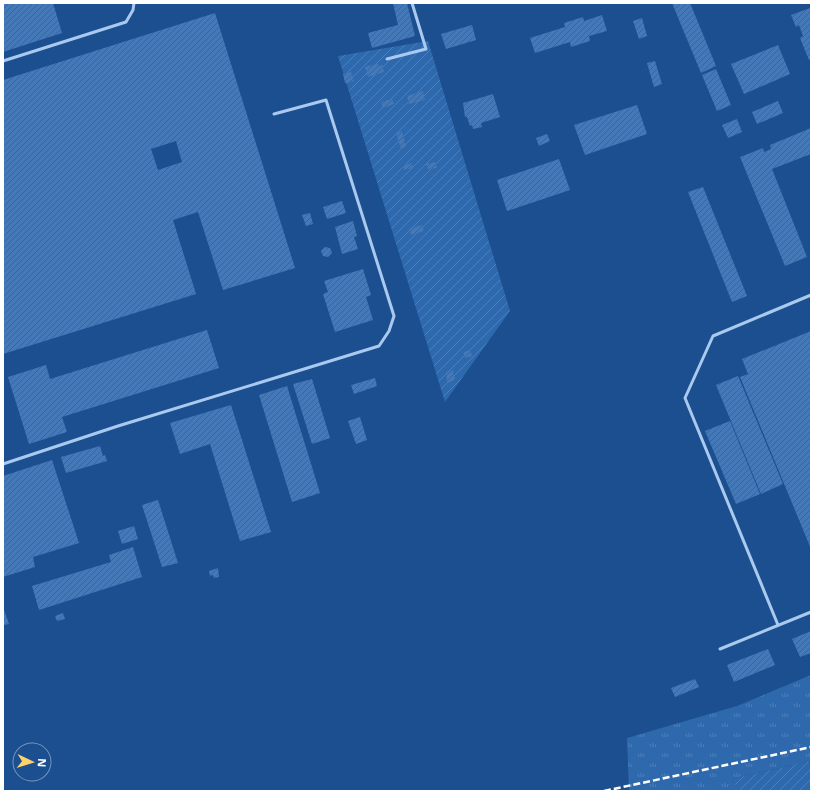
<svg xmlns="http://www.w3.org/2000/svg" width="814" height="794" font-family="'Noto Sans',sans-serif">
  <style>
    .grass { fill: url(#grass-tufts) }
    .garden { fill: url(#garden-furrows) }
    .building { fill: url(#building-hatch); fill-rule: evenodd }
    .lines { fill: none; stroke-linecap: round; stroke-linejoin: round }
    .lane { stroke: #a9c9ee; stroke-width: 3 }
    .rail { stroke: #fff; stroke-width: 2.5; stroke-dasharray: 7 3; stroke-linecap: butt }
  </style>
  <defs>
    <pattern id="grass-tufts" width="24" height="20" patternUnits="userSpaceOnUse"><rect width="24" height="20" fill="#2e69ad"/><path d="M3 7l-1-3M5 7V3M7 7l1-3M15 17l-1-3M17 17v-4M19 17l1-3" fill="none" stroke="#4d80b9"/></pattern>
    <pattern id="garden-furrows" width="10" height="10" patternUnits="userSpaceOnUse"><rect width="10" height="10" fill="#2e69ad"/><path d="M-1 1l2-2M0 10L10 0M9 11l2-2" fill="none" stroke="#4d80b9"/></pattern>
    <pattern id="building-hatch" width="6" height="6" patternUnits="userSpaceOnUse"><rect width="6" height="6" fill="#4478b7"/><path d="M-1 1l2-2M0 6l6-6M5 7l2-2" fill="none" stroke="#486282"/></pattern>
  </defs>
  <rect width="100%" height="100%" fill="#1b4f8f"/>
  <!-- grass -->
  <polygon class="grass" points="811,675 811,761 730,779 741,791 629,791 627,738 737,706"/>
  <!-- garden -->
  <g class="garden">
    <polygon points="428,41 510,311 445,402 338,56"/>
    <polygon points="811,761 811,791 741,791 730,779"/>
  </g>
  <!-- building -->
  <g class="building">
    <polygon points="3,3 53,3 62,33 3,52"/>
    <polygon points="393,3 407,3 415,36 372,48 368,33 398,25"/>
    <polygon points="672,3 690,3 716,66 701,73"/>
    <polygon points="810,8 811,59 809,60 800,38 803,36 799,25 796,27 791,15"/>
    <path d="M215,13L295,268L223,290L198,212L173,220L196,294L3,354V80ZM176,141L182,162L158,170L151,149Z"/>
    <polygon points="602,15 607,31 589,36 590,41 571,47 570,42 535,53 530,38 565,27 564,23 583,17 584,21"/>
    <polygon points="642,18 647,36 639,39 633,21"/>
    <polygon points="472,25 476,40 446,49 441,34"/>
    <polygon points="778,45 790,74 744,94 731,64"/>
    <polygon points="655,61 662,84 654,87 647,63"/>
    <polygon points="378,64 379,66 382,65 384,72 368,77 365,67"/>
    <polygon points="716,69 731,105 717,111 702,75"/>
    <polygon points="351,72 354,81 345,83 343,74"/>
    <polygon points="423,91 425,100 409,104 407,96"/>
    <polygon points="493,94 500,117 481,123 482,127 473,129 472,125 470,126 467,117 465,117 463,103"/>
    <polygon points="392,99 394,104 383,108 381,102"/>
    <polygon points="778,101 783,113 757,124 752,112"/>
    <polygon points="637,105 647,134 585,155 574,125"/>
    <polygon points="737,119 742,132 728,138 722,125"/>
    <polygon points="811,128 811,154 772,169 807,257 785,266 740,157 763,148 764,152 771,149 770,145"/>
    <polygon points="402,131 406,147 401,149 396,133"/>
    <polygon points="547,134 550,141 539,146 536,138"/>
    <polygon points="559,159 570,190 507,211 497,180"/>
    <polygon points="435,162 437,168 428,169 426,164"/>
    <polygon points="412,163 413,168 404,170 403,166"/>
    <polygon points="703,187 747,296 732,302 688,192"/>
    <polygon points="342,201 346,213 327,219 323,207"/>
    <polygon points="310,213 313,224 306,226 302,215"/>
    <polygon points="353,221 357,236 354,237 358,249 342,254 335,227"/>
    <polygon points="422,225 424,231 411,235 409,229"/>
    <polygon points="325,247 330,248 332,253 328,257 323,256 321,251"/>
    <polygon points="363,269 371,295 366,297 373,320 335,332 323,294 328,292 324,281"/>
    <polygon points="207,330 219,368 62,417 67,432 29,444 8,377 46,365 50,379"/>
    <polygon points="811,331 811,549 740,377 748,374 742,359"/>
    <polygon points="470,350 472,356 465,358 463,352"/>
    <polygon points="453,370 455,380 447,383 446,372"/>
    <polygon points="738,376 783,484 761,494 716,385"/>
    <polygon points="375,378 377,386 354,394 351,385"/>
    <polygon points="312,379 330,438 312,444 293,384"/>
    <polygon points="287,386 320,493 292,502 259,395"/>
    <polygon points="231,405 271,532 240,541 210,444 180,454 170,423"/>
    <polygon points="360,417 367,440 356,444 348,421"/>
    <polygon points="730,421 760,494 736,504 705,431"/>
    <polygon points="100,446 103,456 105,455 107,461 66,473 61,457"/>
    <polygon points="52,460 79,543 33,557 35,567 3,577 3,476"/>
    <polygon points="158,500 178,563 162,567 142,505"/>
    <polygon points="134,526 138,539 122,544 118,531"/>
    <polygon points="133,547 142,577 39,610 32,586 111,562 109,555"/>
    <polygon points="218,568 219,577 214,578 213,575 210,576 209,571"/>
    <polygon points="3,607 9,624 4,625 3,622"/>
    <polygon points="63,613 65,619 57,621 55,616"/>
    <polygon points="811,631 811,653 800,657 792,639"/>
    <polygon points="768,649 775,665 734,682 727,665"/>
    <polygon points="695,679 699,687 675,697 671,688"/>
  </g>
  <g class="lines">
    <!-- lane -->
    <g class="lane">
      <polyline points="387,59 426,49 412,3"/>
      <polyline points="3,61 126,22 133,10 134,3"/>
      <polyline points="3,464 118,426 379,346 389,331 394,316 326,100 274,114"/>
      <polyline points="778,625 685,398 713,336 811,295"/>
      <polyline points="720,649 811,612"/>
    </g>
    <!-- rail -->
    <polyline class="rail" points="604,791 811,747"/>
  </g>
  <!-- border -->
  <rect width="814" height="794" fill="none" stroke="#ffffff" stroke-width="8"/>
  <!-- north arrow -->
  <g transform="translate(32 762) rotate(94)"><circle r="19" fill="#1b4f8f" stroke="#7695bc"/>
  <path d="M0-3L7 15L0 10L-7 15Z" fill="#ffd166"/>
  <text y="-6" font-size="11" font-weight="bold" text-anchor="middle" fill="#ffffff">N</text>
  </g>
</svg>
